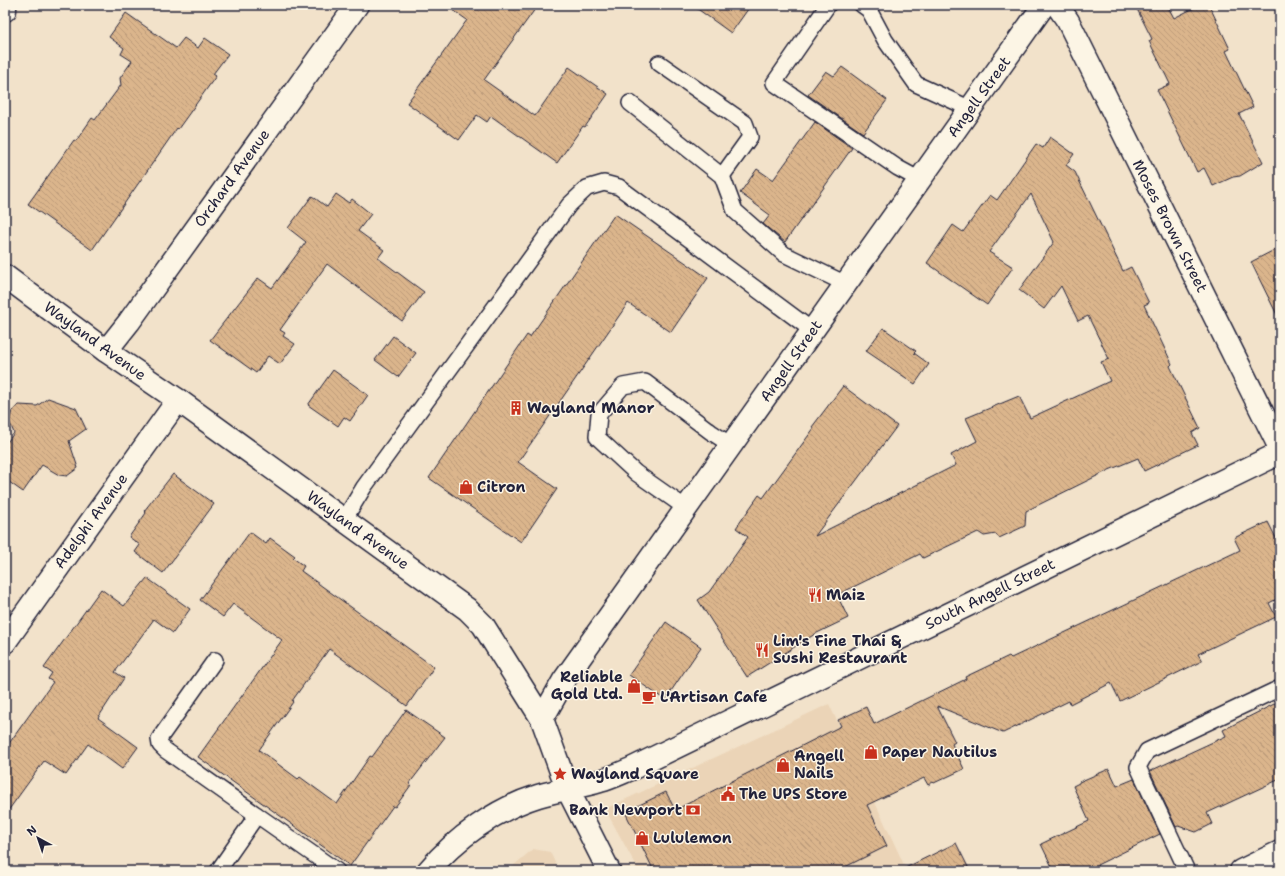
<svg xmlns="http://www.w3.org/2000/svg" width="1285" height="876" font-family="'Shantell Sans',sans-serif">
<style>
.built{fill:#ebd4b7}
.building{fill:url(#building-back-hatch);stroke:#22223b}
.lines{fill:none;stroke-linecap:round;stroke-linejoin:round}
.service-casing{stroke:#22223b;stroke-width:18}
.minor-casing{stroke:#22223b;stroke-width:25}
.tertiary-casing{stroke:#22223b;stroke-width:25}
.secondary-casing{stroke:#22223b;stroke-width:25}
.service{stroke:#fcf5e5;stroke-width:15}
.minor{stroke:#fcf5e5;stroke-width:22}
.tertiary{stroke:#fcf5e5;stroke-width:22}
.secondary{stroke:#fcf5e5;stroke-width:22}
.labels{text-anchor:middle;stroke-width:3;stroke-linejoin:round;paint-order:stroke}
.street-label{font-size:15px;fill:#22223b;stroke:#fcf5e5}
.poi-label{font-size:15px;font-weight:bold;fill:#22223b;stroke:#fcf5e5;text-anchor:start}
</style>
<defs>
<pattern id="building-back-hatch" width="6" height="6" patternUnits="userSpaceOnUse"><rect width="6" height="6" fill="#dbb58c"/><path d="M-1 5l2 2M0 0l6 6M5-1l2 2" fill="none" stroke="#bc9b7a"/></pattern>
</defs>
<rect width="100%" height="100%" fill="#f2e2ca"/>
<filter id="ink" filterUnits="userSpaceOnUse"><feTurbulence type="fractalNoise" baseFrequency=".025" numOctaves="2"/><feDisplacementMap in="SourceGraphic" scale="8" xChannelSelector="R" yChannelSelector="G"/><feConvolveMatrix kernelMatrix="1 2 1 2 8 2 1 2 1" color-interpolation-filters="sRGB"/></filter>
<g filter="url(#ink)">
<g class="built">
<polygon points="829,704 907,871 639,871 605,809"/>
<polygon points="533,849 550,852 559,871 507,871"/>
</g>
<g class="building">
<polygon points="446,5 538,5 484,80 535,116 569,67 608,94 585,127 583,126 557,163 491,116 487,122 477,115 459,140 407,103 467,20"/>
<polygon points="692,5 751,5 731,33"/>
<polygon points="1135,5 1167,5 1174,18 1200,5 1209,5 1230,49 1226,51 1253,107 1239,114 1263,162 1240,176 1233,177 1213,186 1204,168 1197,172 1157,90 1170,84 1149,41 1152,39"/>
<polygon points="126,13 176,48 184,38 198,48 205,38 228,54 213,74 216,76 178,129 177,128 92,250 28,204 74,140 76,141 92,118 95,120 121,85 120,78 132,61 121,54 124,48 109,37"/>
<polygon points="842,67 887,100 863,133 808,95 826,71 834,76"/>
<polygon points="815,122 852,148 785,242 763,224 770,215 740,193 757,169 773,180"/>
<polygon points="1050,137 1074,154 1066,165 1075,172 1123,271 1131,267 1149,303 1144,305 1172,364 1170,366 1200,428 1192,433 1198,445 1144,471 1138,458 1109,470 1026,511 1025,526 999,538 996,534 984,536 978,532 923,558 920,554 837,595 848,618 815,634 747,677 698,600 709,592 748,537 736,528 759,495 763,498 814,428 812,427 843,386 897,426 815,536 956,465 951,455 977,441 966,418 1019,396 1030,418 1110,381 1101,362 1109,359 1088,316 1078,321 1061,286 1044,309 1019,290 1054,242 1031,194 989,252 1013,267 987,305 927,263 953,225 963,232 990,195 997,200 1036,144 1043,148"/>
<polygon points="336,194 349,203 352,199 371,214 358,231 384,250 378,258 424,292 402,321 327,264 280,330 285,333 283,336 295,344 280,364 268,356 256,373 210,340 258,278 272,288 306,242 288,228 312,196 327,207"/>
<polygon points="615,214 708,278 671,332 628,303 518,462 557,489 521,542 429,478 527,335 530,337"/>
<polygon points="1280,247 1280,321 1251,262"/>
<polygon points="883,328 916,351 914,353 929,364 915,384 866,351"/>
<polygon points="393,336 416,353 398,377 375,360"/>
<polygon points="333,370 368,395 350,421 344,417 338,426 308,405"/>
<polygon points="48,398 76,408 86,429 69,441 78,468 67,476 59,475 42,465 23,492 5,479 5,445 14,433 9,421 12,411 19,405 37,406"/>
<polygon points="173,474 214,504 163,573 135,552 140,545 129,537 146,513 144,511"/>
<polygon points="1268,522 1280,546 1279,598 1269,603 1276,617 1198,654 1202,661 1120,701 1111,683 1070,704 1069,701 1003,733 937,706 955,742 952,744 964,769 934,783 933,782 928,785 924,778 867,805 887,846 837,871 654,871 625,812 666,792 675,810 841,726 838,720 866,707 874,724 966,679 965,677 1009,656 1011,658 1234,553 1240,550 1234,538"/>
<polygon points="250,532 266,544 270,538 295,556 293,558 304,566 301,571 434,667 407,706 329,649 292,701 293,702 259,750 298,779 300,777 337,804 370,756 372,757 406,710 445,737 409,784 411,785 401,799 395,807 393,806 350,866 198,757 282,640 233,604 223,617 200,600"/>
<polygon points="147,578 190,609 173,633 154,619 115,672 124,678 98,718 138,747 122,769 88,744 66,775 44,761 5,815 5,749 53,682 48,679 52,673 44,668 101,589 124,606"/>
<polygon points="666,622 701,647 665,700 629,675"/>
<polygon points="1280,701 1280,779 1207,813 1212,824 1196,832 1178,826 1176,827 1150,771 1226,736 1223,730"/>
<polygon points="1109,769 1117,786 1134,779 1160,834 1097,865 1100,871 1054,871 1041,844 1089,821 1073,786 1079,783 1079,782"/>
<polygon points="956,843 970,871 899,871"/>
</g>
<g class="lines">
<defs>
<g id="service">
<polyline points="828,5 774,83 898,168 920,180"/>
<polyline points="862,5 869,10 885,40 916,84 971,109"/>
<polyline points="659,63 745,123 750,137 722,176"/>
<polyline points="630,103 722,176 735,211 784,254 846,284"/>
<polyline points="686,508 636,473 597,437 599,414 623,386 645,382 711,432 731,445"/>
<polyline points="344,520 364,487 569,205 587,188 604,183 619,187 813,331"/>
<polyline points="215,660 159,739 160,745 165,750 257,815"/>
<polyline points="218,871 257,815 337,871"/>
<polyline points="1187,871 1138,767 1147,751 1280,688"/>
</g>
<g id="minor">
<polyline points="1057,5 1068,21 1280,448"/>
<polyline points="5,10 5,5"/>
<polyline points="106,351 129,322 357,5"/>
<polyline points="5,642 178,400"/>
<polyline points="1241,871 1280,852"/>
</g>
<g id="tertiary">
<polyline points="5,276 106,351 178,400 467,609 483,625 542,719 567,788 609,871"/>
<polyline points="542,719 564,680 1044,5"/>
</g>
<path id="secondary" d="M428,871C456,838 496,809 538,796C558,790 580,787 600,781C611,778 621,773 631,769L1280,453"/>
</defs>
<use href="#service" class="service-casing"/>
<use href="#minor" class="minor-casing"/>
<use href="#tertiary" class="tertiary-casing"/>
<use href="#secondary" class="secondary-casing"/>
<use href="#service" class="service"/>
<use href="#minor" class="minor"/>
<use href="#tertiary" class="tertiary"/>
<use href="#secondary" class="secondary"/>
</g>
</g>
<defs>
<symbol id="building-bare" viewBox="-9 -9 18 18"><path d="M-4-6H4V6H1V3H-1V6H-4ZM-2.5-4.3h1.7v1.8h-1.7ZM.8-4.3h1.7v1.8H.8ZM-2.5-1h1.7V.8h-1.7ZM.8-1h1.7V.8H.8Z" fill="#c8321e" stroke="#fcf5e5" stroke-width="2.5" paint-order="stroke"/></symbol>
<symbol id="shop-bare" viewBox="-9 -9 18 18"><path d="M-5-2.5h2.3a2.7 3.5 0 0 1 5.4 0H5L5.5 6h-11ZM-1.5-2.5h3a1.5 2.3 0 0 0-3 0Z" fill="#c8321e" stroke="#fcf5e5" stroke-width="2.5" paint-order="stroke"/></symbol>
<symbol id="restaurant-bare" viewBox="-9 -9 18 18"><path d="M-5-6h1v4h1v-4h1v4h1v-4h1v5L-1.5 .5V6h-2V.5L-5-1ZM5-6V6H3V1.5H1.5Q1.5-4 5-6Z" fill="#c8321e" stroke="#fcf5e5" stroke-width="2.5" paint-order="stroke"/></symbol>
<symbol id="cafe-bare" viewBox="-9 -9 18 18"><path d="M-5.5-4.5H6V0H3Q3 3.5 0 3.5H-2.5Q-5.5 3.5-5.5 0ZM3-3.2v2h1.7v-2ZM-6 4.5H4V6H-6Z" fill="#c8321e" stroke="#fcf5e5" stroke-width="2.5" paint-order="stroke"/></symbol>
<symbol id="sight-bare" viewBox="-9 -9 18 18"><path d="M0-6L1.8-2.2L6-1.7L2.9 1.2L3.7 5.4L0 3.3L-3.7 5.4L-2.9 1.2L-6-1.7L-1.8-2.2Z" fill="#c8321e" stroke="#fcf5e5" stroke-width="2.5" paint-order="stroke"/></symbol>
<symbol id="civic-bare" viewBox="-9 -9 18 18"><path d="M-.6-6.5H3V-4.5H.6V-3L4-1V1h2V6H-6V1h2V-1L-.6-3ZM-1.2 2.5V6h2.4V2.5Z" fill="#c8321e" stroke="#fcf5e5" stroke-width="2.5" paint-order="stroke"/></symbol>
<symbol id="bank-bare" viewBox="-9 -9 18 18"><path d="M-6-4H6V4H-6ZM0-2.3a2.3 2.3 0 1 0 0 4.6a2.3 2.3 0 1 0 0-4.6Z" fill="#c8321e" stroke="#fcf5e5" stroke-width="2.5" paint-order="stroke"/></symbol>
</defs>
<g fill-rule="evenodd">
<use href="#building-bare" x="506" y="398" width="20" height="20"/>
<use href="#shop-bare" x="456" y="477" width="20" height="20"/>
<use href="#restaurant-bare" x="805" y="585" width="20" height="20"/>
<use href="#restaurant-bare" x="752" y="640" width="20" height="20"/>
<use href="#shop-bare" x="624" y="676" width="20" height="20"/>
<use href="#cafe-bare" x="639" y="687" width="20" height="20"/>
<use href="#shop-bare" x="861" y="742" width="20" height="20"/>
<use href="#shop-bare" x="773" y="755" width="20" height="20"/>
<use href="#sight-bare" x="550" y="764" width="20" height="20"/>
<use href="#civic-bare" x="718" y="784" width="20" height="20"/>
<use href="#bank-bare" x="683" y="800" width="20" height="20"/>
<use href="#shop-bare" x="632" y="828" width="20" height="20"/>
</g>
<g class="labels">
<g class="street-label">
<text transform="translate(979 97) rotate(-54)" y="5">Angell Street</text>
<text transform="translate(232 178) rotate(-54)" y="5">Orchard Avenue</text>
<text transform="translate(1170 226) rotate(63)" y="5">Moses Brown Street</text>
<text transform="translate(95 341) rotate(36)" y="5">Wayland Avenue</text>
<text transform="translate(791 361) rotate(-55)" y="5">Angell Street</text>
<text transform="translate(91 521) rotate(-54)" y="5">Adelphi Avenue</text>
<text transform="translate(358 530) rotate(36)" y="5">Wayland Avenue</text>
<text transform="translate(990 594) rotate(-26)" y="5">South Angell Street</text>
</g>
<g class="poi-label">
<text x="527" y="413">Wayland Manor</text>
<text x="477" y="492">Citron</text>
<text x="826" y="600">Maiz</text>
<text x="773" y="646">Lim's Fine Thai &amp;<tspan x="773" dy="17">Sushi Restaurant</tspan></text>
<text x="623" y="682" text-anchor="end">Reliable<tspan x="623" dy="17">Gold Ltd.</tspan></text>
<text x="660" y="702">L'Artisan Cafe</text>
<text x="882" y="757">Paper Nautilus</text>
<text x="794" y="761">Angell<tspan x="794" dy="17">Nails</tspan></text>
<text x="571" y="779">Wayland Square</text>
<text x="739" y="799">The UPS Store</text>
<text x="682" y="815" text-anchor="end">Bank Newport</text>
<text x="653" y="843">Lululemon</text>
</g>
</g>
<rect width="1285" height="876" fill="none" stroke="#fcf5e5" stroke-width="20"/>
<rect x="10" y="10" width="1265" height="856" fill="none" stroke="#22223b" stroke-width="1.5" filter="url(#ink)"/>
<g transform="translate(38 838) rotate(320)" stroke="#fcf5e5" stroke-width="3" paint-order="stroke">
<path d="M0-3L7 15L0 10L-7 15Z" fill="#22223b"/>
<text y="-6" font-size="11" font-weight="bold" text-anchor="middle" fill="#22223b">N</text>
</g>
</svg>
